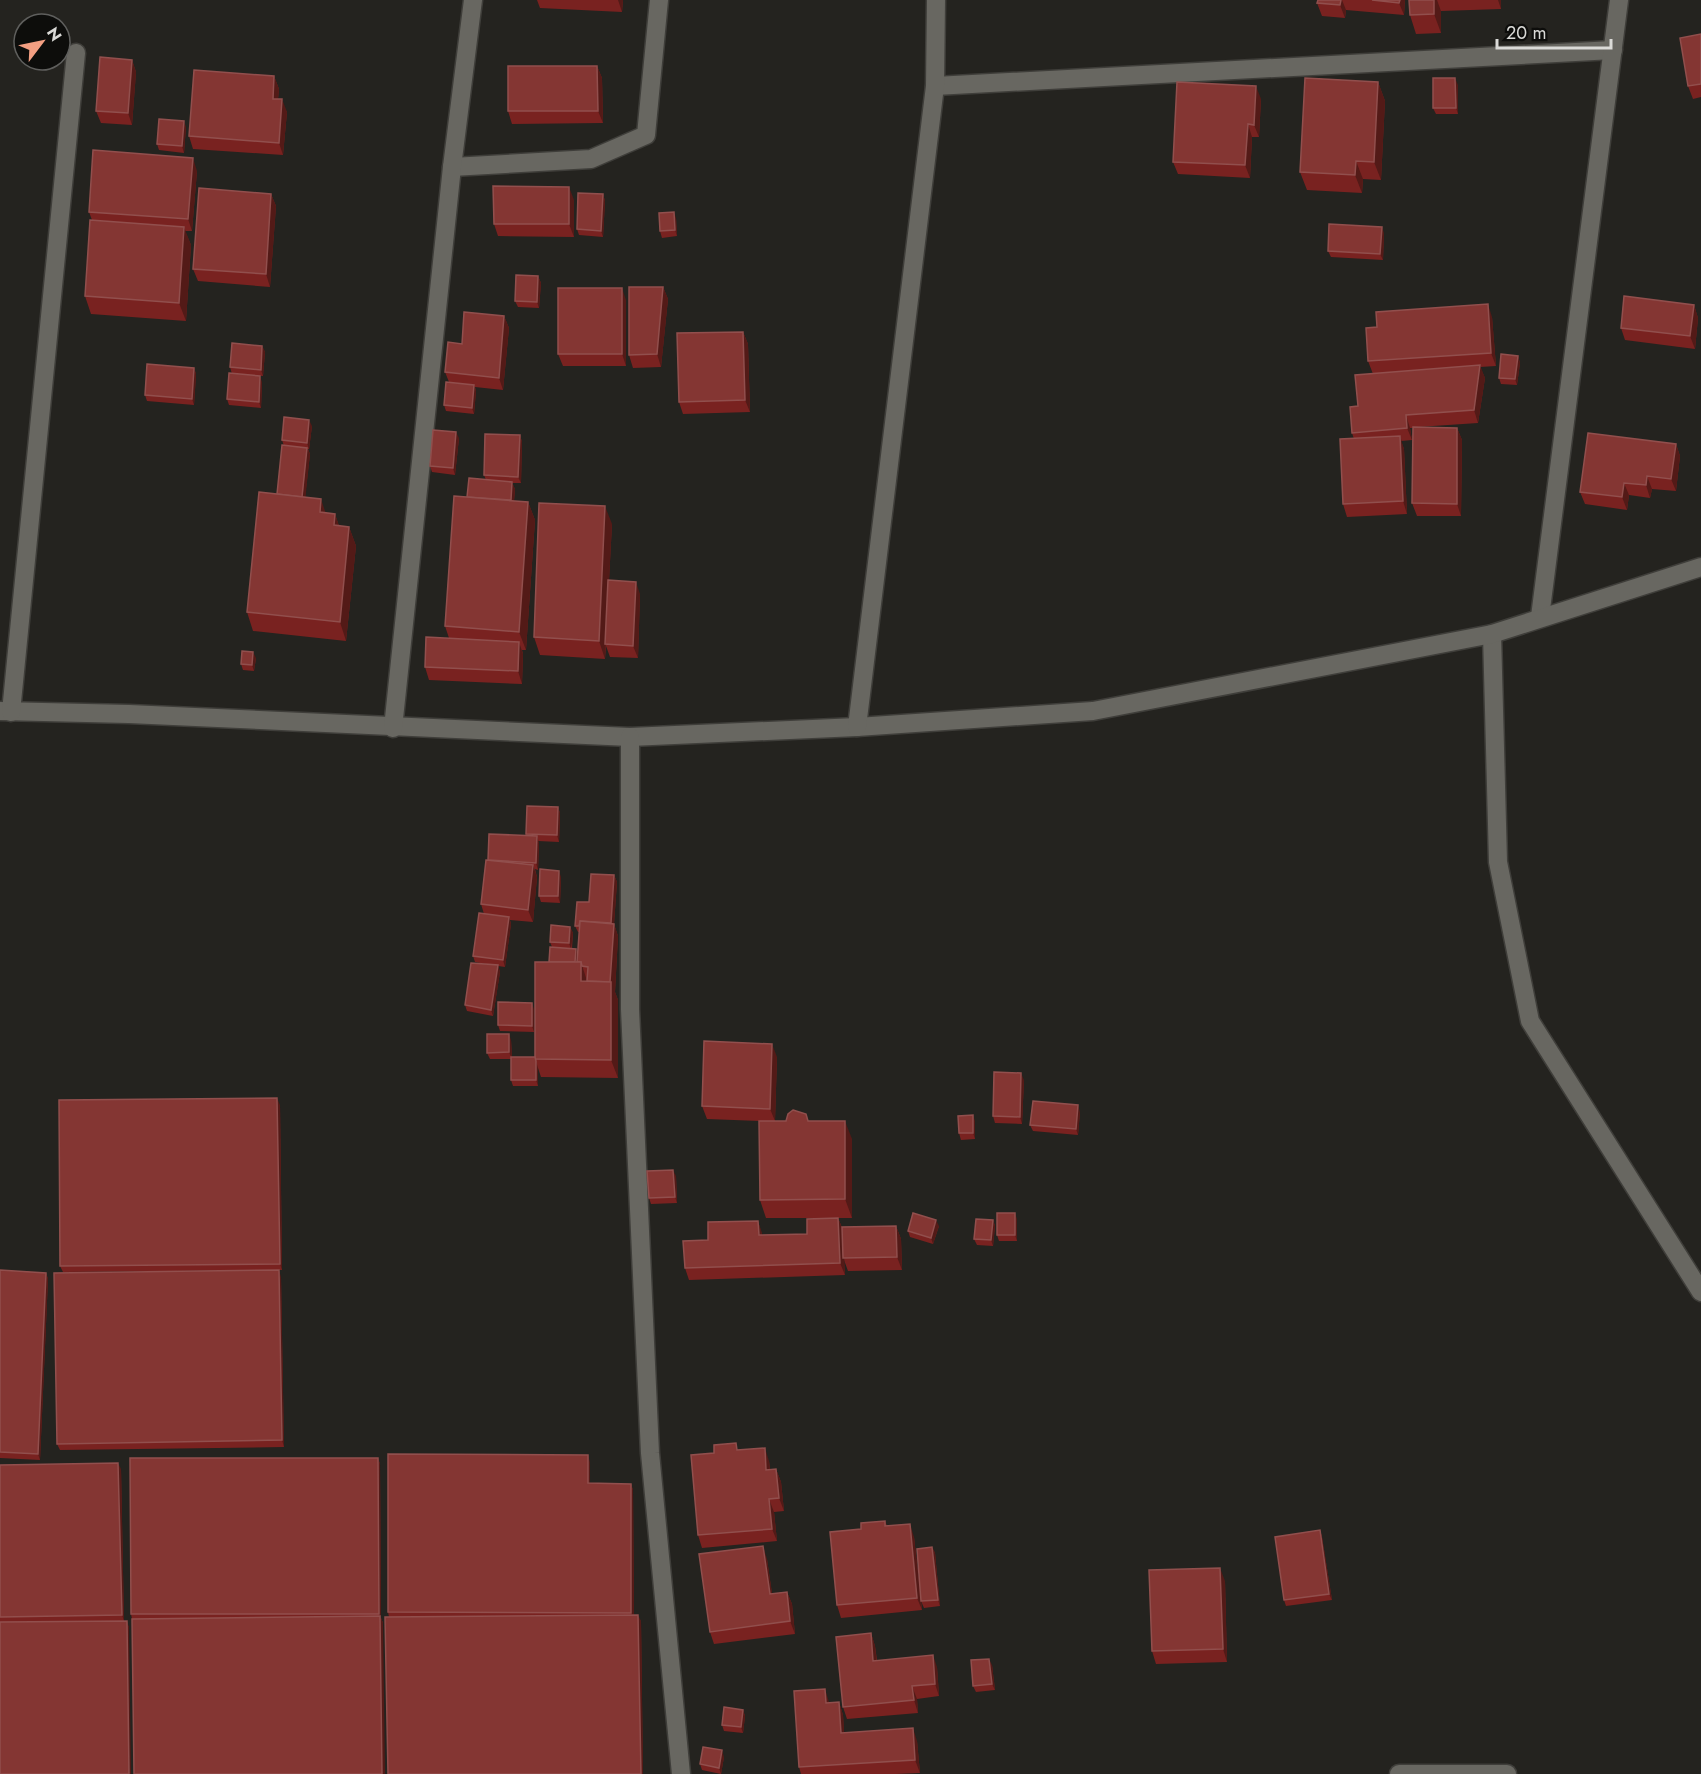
<svg xmlns="http://www.w3.org/2000/svg" width="1701" height="1774" font-family="Jost,sans-serif">
<style>
.lines{fill:none;stroke-linecap:round;stroke-linejoin:round}
.street-casing{stroke:#3f3e3a;stroke-width:21}
.street{stroke:#686761;stroke-width:18}
.wall{fill:#792220}
.shaded-wall{fill:#531a17}
.building{fill:#843633;stroke:#914f4d;stroke-width:1.5}
</style>
<rect width="100%" height="100%" fill="#24231f"/>
<g class="lines">
<defs>
<g id="street">
<polyline points="935,86 1613,50"/>
<polyline points="452,167 591,159 646,135 659,0"/>
<polyline points="1540,617 1619,0"/>
<polyline points="1492,634 1498,862 1530,1021 1701,1292"/>
<polyline points="0,711 129,714 630,737 857,727 1093,711 1492,634 1701,567"/>
<polyline points="11,712 76,53"/>
<polyline points="857,727 935,86 936,0"/>
<polyline points="393,728 452,167 473,0"/>
<polyline points="630,737 630,1009 650,1453 681,1774"/>
<polyline points="1399,1774 1507,1774"/>
</g>
</defs>
<use href="#street" class="street-casing"/>
<use href="#street" class="street"/>
</g>
<g class="wall">
<polygon points="537,0 623,0 622,12 540,8"/>
<polygon points="1318,0 1405,0 1404,15 1346,10 1345,18 1322,16 1317,3"/>
<polygon points="1409,0 1501,0 1501,9 1441,11 1441,33 1416,34 1410,15"/>
<polygon points="1701,34 1701,97 1693,99 1688,86"/>
<polygon points="132,60 136,72 132,125 101,123 96,111"/>
<polygon points="597,66 602,78 603,123 512,124 508,111"/>
<polygon points="274,76 279,89 278,99 287,112 283,155 193,149 189,136"/>
<polygon points="1378,82 1385,101 1381,180 1363,179 1362,193 1307,190 1300,172"/>
<polygon points="1458,85 1458,114 1436,114 1433,108"/>
<polygon points="1261,99 1259,137 1252,137 1250,178 1178,174 1173,162"/>
<polygon points="186,127 184,153 159,150 157,144"/>
<polygon points="197,171 192,231 185,231 191,245 186,321 91,314 85,296 92,220 89,212"/>
<polygon points="271,194 276,206 270,287 198,281 193,269"/>
<polygon points="603,194 605,201 603,237 579,235 577,229"/>
<polygon points="574,200 574,237 498,236 494,224"/>
<polygon points="676,218 677,236 662,238 660,231"/>
<polygon points="1384,233 1383,260 1331,257 1328,251"/>
<polygon points="538,276 541,283 539,308 518,307 515,301"/>
<polygon points="663,287 668,299 661,367 633,368 629,355"/>
<polygon points="626,300 626,366 563,366 558,354"/>
<polygon points="1694,305 1698,318 1695,349 1625,340 1621,328"/>
<polygon points="504,316 509,328 503,390 475,387 476,391 474,414 446,411 444,405 449,382 445,372 462,344"/>
<polygon points="1492,317 1496,366 1480,367 1485,378 1478,423 1418,427 1457,428 1462,440 1461,516 1417,516 1412,503 1413,428 1410,428 1412,440 1401,441 1404,449 1407,514 1347,517 1343,504 1354,439 1352,433 1358,406 1373,374 1368,361"/>
<polygon points="743,332 748,344 750,412 683,414 679,402"/>
<polygon points="262,346 265,352 263,376 232,374 230,367"/>
<polygon points="1518,356 1520,363 1517,385 1501,384 1499,378"/>
<polygon points="194,368 196,374 194,405 147,401 145,395"/>
<polygon points="262,382 261,408 229,405 227,399"/>
<polygon points="312,426 309,449 308,449 310,454 305,497 326,513 335,514 339,526 349,527 356,546 346,641 253,631 247,612 277,494 284,446 282,440"/>
<polygon points="520,435 522,442 521,483 512,483 515,489 514,501 528,502 535,520 526,650 522,650 523,654 522,684 429,680 425,667 449,638 445,626 467,497 486,480 484,475"/>
<polygon points="459,438 455,475 432,472 430,466"/>
<polygon points="1676,444 1680,456 1676,491 1652,489 1650,498 1629,495 1627,510 1585,504 1580,492"/>
<polygon points="612,524 609,580 640,594 638,658 610,657 606,646 605,659 540,655 534,637"/>
<polygon points="256,658 254,671 243,670 241,664"/>
<polygon points="558,807 560,813 559,842 538,841 539,843 538,870 535,869 537,877 533,922 510,920 511,924 505,967 498,966 500,972 493,1016 467,1011 465,1005 491,965 475,962 473,956 484,914 481,904 488,860 526,836 526,834"/>
<polygon points="614,875 617,882 614,924 618,936 615,992 618,1000 618,1078 541,1077 538,1068 538,1086 513,1086 511,1080 511,1059 490,1059 487,1053 511,1040 512,1057 535,1057 549,962 552,947 550,942 570,927 573,933 572,948 578,954 579,932 578,932 575,926 589,902"/>
<polygon points="561,877 560,903 541,902 539,896"/>
<polygon points="534,1009 534,1032 500,1031 498,1025"/>
<polygon points="777,1057 775,1121 809,1121 852,1139 852,1218 838,1218 843,1230 896,1226 901,1239 902,1270 848,1271 844,1260 845,1275 689,1280 685,1268 708,1240 758,1221 762,1235 807,1234 832,1218 766,1218 760,1200 760,1121 707,1119 702,1106"/>
<polygon points="1024,1080 1022,1124 995,1123 993,1116"/>
<polygon points="280,1105 282,1270 63,1272 60,1266"/>
<polygon points="1080,1112 1078,1135 1033,1131 1030,1125"/>
<polygon points="975,1121 975,1139 961,1140 959,1133"/>
<polygon points="676,1176 677,1203 651,1204 649,1198"/>
<polygon points="1017,1219 1017,1241 999,1241 997,1235"/>
<polygon points="993,1220 995,1226 993,1246 977,1245 974,1239"/>
<polygon points="939,1226 933,1244 910,1237 908,1231"/>
<polygon points="0,1270 46,1273 48,1279 40,1460 0,1458"/>
<polygon points="281,1277 284,1447 60,1450 57,1444"/>
<polygon points="739,1450 769,1461 770,1470 776,1469 781,1482 784,1511 774,1512 777,1541 702,1548 698,1535"/>
<polygon points="378,1458 380,1464 381,1618 383,1623 132,1619 131,1614"/>
<polygon points="590,1462 590,1483 631,1484 633,1490 634,1615 641,1621 643,1774 388,1774 389,1617 388,1612"/>
<polygon points="0,1465 121,1469 124,1621 129,1627 0,1774"/>
<polygon points="885,1521 887,1526 914,1537 922,1610 841,1618 837,1605 861,1529"/>
<polygon points="1320,1530 1322,1537 1332,1600 1286,1606 1284,1600"/>
<polygon points="932,1547 935,1553 940,1606 924,1608 921,1601"/>
<polygon points="767,1559 772,1594 787,1592 792,1604 795,1634 714,1644 710,1632"/>
<polygon points="1225,1581 1227,1662 1156,1664 1152,1651"/>
<polygon points="871,1633 875,1646 877,1660 937,1667 939,1696 917,1699 918,1713 847,1719 843,1707"/>
<polygon points="992,1665 995,1690 976,1692 973,1686"/>
<polygon points="839,1702 843,1715 844,1733 917,1741 920,1773 896,1774 801,1774 799,1767 829,1703"/>
<polygon points="743,1710 745,1716 743,1733 724,1731 722,1725"/>
<polygon points="724,1757 721,1774 702,1770 700,1764"/>
</g>
<g class="shaded-wall">
<polygon points="618,0 623,0 622,12"/>
<polygon points="1341,0 1342,0 1346,10 1345,18 1340,5"/>
<polygon points="1400,0 1405,0 1404,15 1399,3"/>
<polygon points="1434,0 1437,0 1441,11 1441,33 1434,14"/>
<polygon points="1498,0 1501,0 1501,9"/>
<polygon points="132,60 136,72 132,125 128,113"/>
<polygon points="597,66 602,78 603,123 598,111"/>
<polygon points="274,76 279,89 277,111 273,99"/>
<polygon points="1455,78 1458,85 1458,114 1456,108"/>
<polygon points="1378,82 1385,101 1381,180 1374,162"/>
<polygon points="1256,86 1261,99 1259,137 1254,125"/>
<polygon points="282,99 287,112 283,155 279,143"/>
<polygon points="184,121 186,127 184,153 182,146"/>
<polygon points="1248,124 1252,137 1250,178 1245,165"/>
<polygon points="193,158 197,171 192,231 188,219"/>
<polygon points="1356,161 1363,179 1362,193 1355,175"/>
<polygon points="569,187 574,200 574,237 569,224"/>
<polygon points="271,194 276,206 270,287 266,274"/>
<polygon points="603,194 605,201 603,237 601,231"/>
<polygon points="674,212 676,218 677,236 675,230"/>
<polygon points="184,227 191,245 186,321 179,303"/>
<polygon points="1382,227 1384,233 1383,260 1380,254"/>
<polygon points="538,276 541,283 539,308 537,302"/>
<polygon points="663,287 668,299 661,367 657,354"/>
<polygon points="622,288 626,300 626,366 622,354"/>
<polygon points="1488,304 1492,317 1496,366 1491,353"/>
<polygon points="1694,305 1698,318 1695,349 1690,336"/>
<polygon points="504,316 509,328 503,390 499,378"/>
<polygon points="743,332 748,344 750,412 745,400"/>
<polygon points="262,346 265,352 263,376 261,370"/>
<polygon points="1518,356 1520,363 1517,385 1515,379"/>
<polygon points="1480,365 1485,378 1478,423 1474,410"/>
<polygon points="194,368 196,374 194,405 192,399"/>
<polygon points="260,376 262,382 261,408 259,402"/>
<polygon points="474,385 476,391 474,414 472,408"/>
<polygon points="1406,415 1410,428 1412,440 1407,428"/>
<polygon points="309,420 312,426 309,449 307,443"/>
<polygon points="1457,428 1462,440 1461,516 1457,504"/>
<polygon points="456,432 459,438 455,475 453,468"/>
<polygon points="520,435 522,442 521,483 518,477"/>
<polygon points="1400,436 1404,449 1407,514 1403,501"/>
<polygon points="1676,444 1680,456 1676,491 1671,479"/>
<polygon points="307,448 310,454 304,511 302,504"/>
<polygon points="1647,476 1652,489 1650,498 1646,485"/>
<polygon points="512,482 515,489 513,512 510,505"/>
<polygon points="1624,483 1629,495 1627,510 1622,497"/>
<polygon points="321,499 327,517 320,512"/>
<polygon points="528,502 535,520 526,650 519,632"/>
<polygon points="605,506 612,524 605,659 599,641"/>
<polygon points="335,514 341,532 334,525"/>
<polygon points="349,527 356,546 346,641 340,622"/>
<polygon points="636,582 640,594 638,658 633,646"/>
<polygon points="519,642 523,654 522,684 518,671"/>
<polygon points="253,652 256,658 254,671 252,665"/>
<polygon points="558,807 560,813 559,842 557,835"/>
<polygon points="537,836 539,843 538,870 536,863"/>
<polygon points="533,865 537,877 533,922 528,910"/>
<polygon points="559,871 561,877 560,903 558,896"/>
<polygon points="614,875 617,882 614,924 618,936 615,992 618,1000 618,1078 611,1060 610,982 611,928"/>
<polygon points="509,917 511,924 505,967 503,960"/>
<polygon points="570,927 573,933 571,949 569,943"/>
<polygon points="576,949 578,955 577,976 575,970"/>
<polygon points="581,962 587,981 587,1000 581,981"/>
<polygon points="498,965 500,972 493,1016 491,1010"/>
<polygon points="532,1003 534,1009 534,1032 532,1026"/>
<polygon points="509,1034 511,1040 512,1059 509,1052"/>
<polygon points="772,1044 777,1057 775,1121 770,1109"/>
<polygon points="536,1061 538,1068 538,1086 536,1080"/>
<polygon points="1021,1073 1024,1080 1022,1124 1020,1117"/>
<polygon points="277,1098 280,1105 282,1270 280,1264"/>
<polygon points="1078,1105 1080,1112 1078,1135 1076,1129"/>
<polygon points="973,1115 975,1121 975,1139 973,1133"/>
<polygon points="845,1121 852,1139 852,1218 845,1199"/>
<polygon points="673,1170 676,1176 677,1203 675,1197"/>
<polygon points="1015,1213 1017,1219 1017,1241 1015,1235"/>
<polygon points="838,1218 843,1230 845,1275 840,1263"/>
<polygon points="936,1220 939,1226 933,1244 931,1238"/>
<polygon points="993,1220 995,1226 993,1246 991,1240"/>
<polygon points="758,1221 762,1233 763,1248 759,1235"/>
<polygon points="896,1226 901,1239 902,1270 897,1257"/>
<polygon points="279,1270 281,1277 284,1447 282,1440"/>
<polygon points="46,1273 48,1279 40,1460 38,1454"/>
<polygon points="765,1448 769,1461 771,1482 766,1470"/>
<polygon points="588,1455 590,1462 590,1490 588,1483"/>
<polygon points="378,1458 380,1464 381,1618 383,1623 385,1774 382,1774 380,1618 379,1614"/>
<polygon points="118,1463 121,1469 124,1621 122,1615"/>
<polygon points="776,1469 781,1482 784,1511 779,1498"/>
<polygon points="631,1484 633,1490 634,1620 631,1613"/>
<polygon points="769,1499 774,1512 777,1541 772,1529"/>
<polygon points="910,1524 914,1537 922,1610 917,1598"/>
<polygon points="1320,1530 1322,1537 1332,1600 1329,1594"/>
<polygon points="763,1546 767,1559 774,1606 770,1594"/>
<polygon points="932,1547 935,1553 940,1606 938,1600"/>
<polygon points="1220,1568 1225,1581 1227,1662 1223,1649"/>
<polygon points="787,1592 792,1604 795,1634 790,1621"/>
<polygon points="638,1615 641,1621 643,1774 641,1774"/>
<polygon points="127,1621 129,1627 131,1774 129,1774"/>
<polygon points="871,1633 875,1646 878,1673 873,1661"/>
<polygon points="933,1655 937,1667 939,1696 935,1684"/>
<polygon points="989,1659 992,1665 995,1690 992,1684"/>
<polygon points="912,1686 917,1699 918,1713 914,1700"/>
<polygon points="825,1689 829,1702 830,1716 826,1703"/>
<polygon points="839,1702 843,1715 845,1745 841,1733"/>
<polygon points="743,1710 745,1716 743,1733 741,1727"/>
<polygon points="913,1728 917,1741 920,1773 915,1760"/>
<polygon points="722,1750 724,1757 721,1774 719,1768"/>
</g>
<g class="building">
<polygon points="1318,0 1341,0 1340,5 1317,3"/>
<polygon points="1372,0 1400,0 1399,3"/>
<polygon points="1409,0 1434,0 1434,14 1410,15"/>
<polygon points="1701,34 1701,84 1688,86 1680,38"/>
<polygon points="100,57 132,60 128,113 96,111"/>
<polygon points="508,66 597,66 598,111 508,111"/>
<polygon points="194,70 274,76 273,99 282,99 279,143 189,136"/>
<polygon points="1305,78 1378,82 1374,162 1356,161 1355,175 1300,172"/>
<polygon points="1433,78 1455,78 1456,108 1433,108"/>
<polygon points="1177,82 1256,86 1254,125 1248,124 1245,165 1173,162"/>
<polygon points="159,119 184,121 182,146 157,144"/>
<polygon points="93,150 193,158 188,219 89,212"/>
<polygon points="493,186 569,187 569,224 494,224"/>
<polygon points="199,188 271,194 266,274 193,269"/>
<polygon points="578,193 603,194 601,231 577,229"/>
<polygon points="674,212 675,230 660,231 659,213"/>
<polygon points="90,220 184,227 179,303 85,296"/>
<polygon points="1329,224 1382,227 1380,254 1328,251"/>
<polygon points="516,275 538,276 537,302 515,301"/>
<polygon points="629,287 663,287 657,354 629,355"/>
<rect x="558" y="288" width="64" height="66"/>
<polygon points="1624,296 1694,305 1690,336 1621,328"/>
<polygon points="1488,304 1491,353 1368,361 1366,328 1377,327 1376,312"/>
<polygon points="464,312 504,316 499,378 445,372 448,342 462,344"/>
<polygon points="743,332 745,400 679,402 677,333"/>
<polygon points="232,343 262,346 261,370 230,367"/>
<polygon points="1501,354 1518,356 1515,379 1499,378"/>
<polygon points="147,364 194,368 192,399 145,395"/>
<polygon points="1480,365 1474,410 1406,415 1407,428 1352,433 1350,407 1358,406 1355,375"/>
<polygon points="229,373 260,376 259,402 227,399"/>
<polygon points="446,382 474,385 472,408 444,405"/>
<polygon points="284,417 309,420 307,443 282,440"/>
<polygon points="1413,427 1457,428 1457,504 1412,503"/>
<polygon points="433,430 456,432 453,468 430,466"/>
<polygon points="1588,433 1676,444 1671,479 1647,476 1646,485 1624,483 1622,497 1580,492"/>
<polygon points="485,434 520,435 518,477 484,475"/>
<polygon points="1400,436 1403,501 1343,504 1340,439"/>
<polygon points="282,445 307,448 302,497 277,494"/>
<polygon points="469,478 512,482 511,500 467,497"/>
<polygon points="259,492 321,499 320,512 335,514 334,525 349,527 340,622 247,612"/>
<polygon points="454,496 528,502 519,632 445,626"/>
<polygon points="539,503 605,506 599,641 534,637"/>
<polygon points="608,580 636,582 633,646 605,644"/>
<polygon points="426,637 519,642 518,671 425,667"/>
<polygon points="242,651 253,652 252,665 241,664"/>
<polygon points="527,806 558,807 557,835 526,834"/>
<polygon points="489,834 537,836 536,863 488,860"/>
<polygon points="486,860 533,865 528,910 481,904"/>
<polygon points="540,869 559,871 558,896 539,896"/>
<polygon points="591,874 614,875 611,923 580,921 579,926 575,926 577,902 589,902"/>
<polygon points="479,913 509,917 503,960 473,956"/>
<polygon points="580,921 614,924 610,982 587,981 588,967 582,966 581,962 577,962"/>
<polygon points="551,925 570,927 569,943 550,942"/>
<polygon points="550,947 576,949 575,962 549,962"/>
<polygon points="535,962 581,962 581,981 611,982 611,1060 535,1059"/>
<polygon points="471,963 498,965 491,1010 465,1005"/>
<polygon points="498,1002 532,1003 532,1026 498,1025"/>
<polygon points="487,1034 509,1034 509,1052 487,1053"/>
<polygon points="704,1041 772,1044 770,1109 702,1106"/>
<polygon points="511,1057 535,1057 536,1061 536,1080 511,1080"/>
<polygon points="994,1072 1021,1073 1020,1117 993,1116"/>
<polygon points="277,1098 280,1264 60,1266 59,1100"/>
<polygon points="1033,1101 1078,1105 1076,1129 1030,1125"/>
<polygon points="793,1110 806,1114 808,1121 845,1121 845,1199 760,1200 759,1121 786,1121 788,1114"/>
<polygon points="973,1115 973,1133 959,1133 958,1116"/>
<polygon points="673,1170 675,1197 649,1198 647,1171"/>
<polygon points="913,1213 936,1220 931,1238 908,1231"/>
<rect x="997" y="1213" width="18" height="22"/>
<polygon points="838,1218 840,1263 685,1268 683,1241 708,1240 708,1222 758,1221 759,1235 807,1234 807,1219"/>
<polygon points="976,1219 993,1220 991,1240 974,1239"/>
<polygon points="896,1226 897,1257 843,1258 842,1227"/>
<polygon points="0,1270 46,1273 38,1454 0,1452"/>
<polygon points="279,1270 282,1440 57,1444 54,1273"/>
<polygon points="736,1443 737,1450 765,1448 766,1470 776,1469 779,1498 769,1499 772,1529 698,1535 691,1455 714,1453 714,1445"/>
<polygon points="388,1454 588,1455 588,1483 631,1484 631,1613 388,1612"/>
<polygon points="130,1458 378,1458 379,1614 131,1614"/>
<polygon points="118,1463 122,1615 0,1617 0,1465"/>
<polygon points="885,1521 885,1526 910,1524 917,1598 837,1605 830,1532 861,1529 861,1523"/>
<polygon points="1320,1530 1329,1594 1284,1600 1275,1537"/>
<polygon points="763,1546 770,1594 787,1592 790,1621 710,1632 699,1554"/>
<polygon points="932,1547 938,1600 921,1601 917,1549"/>
<polygon points="1220,1568 1223,1649 1152,1651 1149,1570"/>
<polygon points="638,1615 641,1774 388,1774 385,1617"/>
<polygon points="380,1616 382,1774 134,1774 132,1619"/>
<polygon points="127,1621 129,1774 0,1774 0,1622"/>
<polygon points="871,1633 873,1661 933,1655 935,1684 912,1686 914,1700 843,1707 836,1637"/>
<polygon points="989,1659 992,1684 973,1686 971,1660"/>
<polygon points="825,1689 826,1703 839,1702 841,1733 913,1728 915,1760 799,1767 794,1691"/>
<polygon points="724,1707 743,1710 741,1727 722,1725"/>
<polygon points="703,1747 722,1750 719,1768 700,1764"/>
</g>
<g transform="translate(42 42) rotate(58)"><circle r="28" fill="#0d0d0b" stroke="#5f5f5d" stroke-width="1.5"/>
<path d="M0-4.5L10 22L0 15L-10 22Z" fill="#f39f82"/>
<text y="-9" font-size="16" font-weight="bold" text-anchor="middle" fill="#dadad7">N</text>
</g>
<path d="M1497 39v9h114v-9" fill="none" stroke="#dadad7" stroke-width="3"/>
<text x="1506" y="39" font-size="18" fill="#dadad7" stroke="#0d0d0b" stroke-width="4.5" paint-order="stroke">20 m</text>
</svg>
